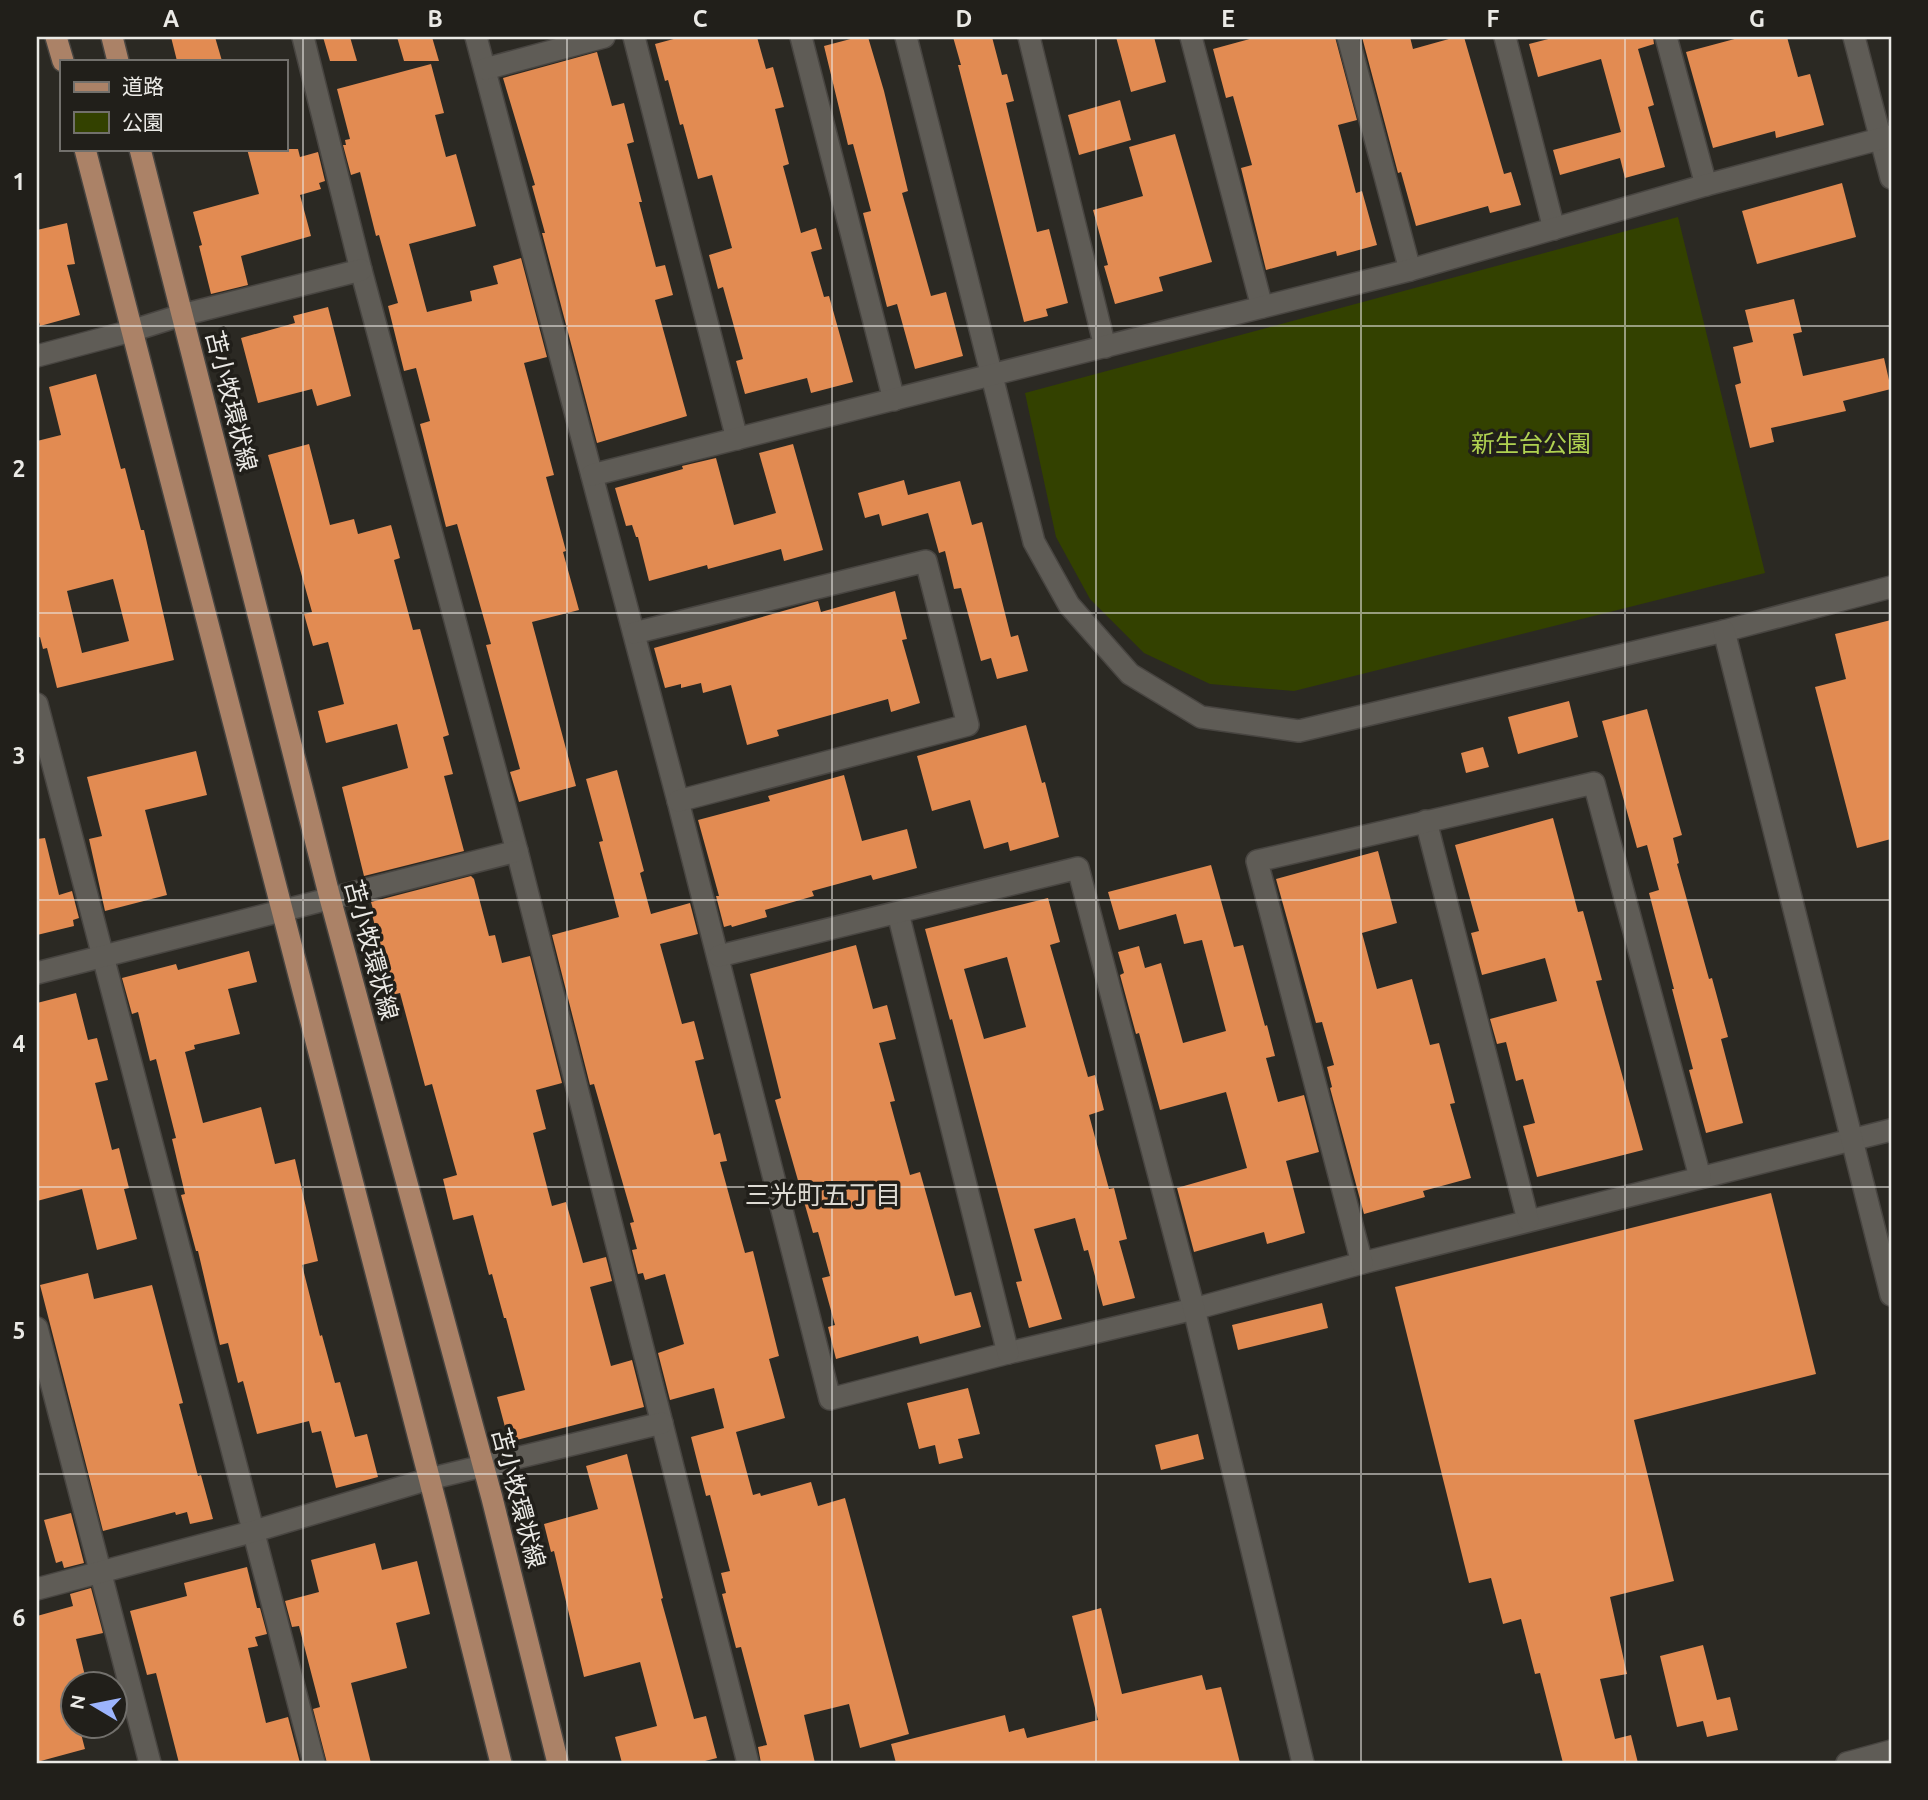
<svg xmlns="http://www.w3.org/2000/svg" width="1928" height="1800" font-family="Ubuntu,'Noto Sans JP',sans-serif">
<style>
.green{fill:#334100}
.building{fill:#e28b52;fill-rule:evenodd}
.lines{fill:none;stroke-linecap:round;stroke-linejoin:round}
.minor-casing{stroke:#484541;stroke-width:24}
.major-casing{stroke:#484541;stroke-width:24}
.minor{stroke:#5f5c56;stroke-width:21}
.major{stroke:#ab8267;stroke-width:21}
.grid{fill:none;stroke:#ebeae6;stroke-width:2;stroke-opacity:0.55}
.labels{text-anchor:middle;stroke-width:7;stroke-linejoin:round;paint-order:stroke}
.street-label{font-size:24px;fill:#ebeae6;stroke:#211f1a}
.park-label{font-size:24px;fill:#b0d251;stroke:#211f1a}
.neighbourhood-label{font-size:26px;fill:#dddad3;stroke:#211f1a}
.neatline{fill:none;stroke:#ebeae6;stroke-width:2.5}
.grid-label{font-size:23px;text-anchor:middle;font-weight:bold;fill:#ebeae6}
</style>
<rect width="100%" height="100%" fill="#2b2923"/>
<polygon class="green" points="1678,217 1765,573 1294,691 1210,684 1144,653 1090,599 1056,537 1025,393"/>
<g class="building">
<polygon points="171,37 215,37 222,61 177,61"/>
<polygon points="323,37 350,37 357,61 330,61"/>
<polygon points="397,37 432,37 439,61 404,61"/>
<polygon points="681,37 757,37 766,69 773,67 784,107 775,109 789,164 783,166 801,233 816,228 822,249 811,252 824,297 829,296 853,382 811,393 807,378 745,394 736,361 743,359 723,287 718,289 709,255 732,248 712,175 698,179 683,124 680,125 668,80 665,81 655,44"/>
<polygon points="858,37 868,37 884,91 908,191 902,193 931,296 946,292 963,356 915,369 897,304 887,307 863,213 871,211 853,144 848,145 824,46"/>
<polygon points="953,37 992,37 1002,75 1007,74 1014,101 1006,103 1037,232 1049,229 1068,303 1046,309 1048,316 1024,322 958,65 961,65"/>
<polygon points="1116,37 1154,37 1166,82 1131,92"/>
<polygon points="1257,37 1335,37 1357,120 1338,125 1356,193 1362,191 1377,245 1337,256 1336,251 1266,270 1241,168 1252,165 1233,96 1226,98 1213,49"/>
<polygon points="1362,37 1410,37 1413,49 1456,37 1464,37 1504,174 1511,172 1521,205 1490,213 1488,206 1416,226 1401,172 1398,173"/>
<polygon points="1556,37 1653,37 1654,44 1638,49 1654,105 1648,107 1665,167 1625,178 1620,158 1560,175 1553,150 1621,132 1601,59 1538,77 1529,44"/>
<polygon points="1742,37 1787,37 1798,77 1810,74 1824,125 1776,138 1775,131 1713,148 1686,52"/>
<polygon points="597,52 612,106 624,103 634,142 627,144 642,202 639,202 656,267 665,265 673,295 655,300 687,416 597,443 542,233 545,233 532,186 535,185 503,78"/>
<polygon points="431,64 444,113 435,115 446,157 456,154 476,226 409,244 427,312 472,301 470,291 498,284 493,266 521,258 547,357 524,363 554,475 546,477 566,551 563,552 579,610 532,622 576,786 519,802 510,772 520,769 486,645 491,644 457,524 446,527 420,424 430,421 416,368 404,371 388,306 398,303 379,235 376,236 360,172 351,175 343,145 346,145 345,140 350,139 337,89"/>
<polygon points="1120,100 1131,140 1079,155 1068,115"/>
<polygon points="1175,134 1212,262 1159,277 1163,291 1115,304 1104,266 1108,265 1093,210 1143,196 1129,147"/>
<polygon points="247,149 298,149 300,157 318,152 325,181 319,183 321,189 300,195 311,236 241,256 248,285 211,294 199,246 202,245 193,212 259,194"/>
<polygon points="1842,183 1856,237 1757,264 1742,211"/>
<polygon points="67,223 75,264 67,265 80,315 40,326 37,314 37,230"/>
<polygon points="1794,299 1802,332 1793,334 1803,376 1884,358 1891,389 1843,401 1846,411 1771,428 1774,442 1750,448 1735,385 1741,383 1733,347 1753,342 1745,310"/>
<polygon points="328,307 351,396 317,406 312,389 258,403 241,338 295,323 293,316"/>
<path d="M96,374L121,469L125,468L141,530H144L174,660L57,688L47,648L43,649L40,637L37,638V441L61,435L49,387ZM113,579L129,641L82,653L67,591Z"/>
<polygon points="309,444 330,525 354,519 358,534 391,525 400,558 394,560 413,630 420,629 449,735 443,737 453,774 444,776 464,851 364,876 342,787 408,768 397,724 326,743 318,711 344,704 328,642 313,646 304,614 312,612 268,455"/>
<polygon points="793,444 823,550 784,561 781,549 708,569 707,565 649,581 638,537 636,537 632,525 626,526 615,488 683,469 682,466 716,458 734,525 776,513 759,453"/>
<polygon points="904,480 908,495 960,481 972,525 982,522 1011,637 1018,635 1028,671 997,679 991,658 981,661 961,588 954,589 945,551 939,553 928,513 882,526 879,514 865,518 858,493"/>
<polygon points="895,591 907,639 902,640 920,703 891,712 888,699 777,730 779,736 747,745 731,685 703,693 701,683 681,688 681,684 665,688 654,648 818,601 821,612"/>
<polygon points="1891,620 1891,839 1857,848 1815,687 1846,679 1835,634"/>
<polygon points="1569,701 1578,737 1518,754 1508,717"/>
<polygon points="1647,709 1682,835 1673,838 1679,863 1677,864 1709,979 1712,978 1728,1037 1721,1039 1743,1123 1706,1133 1689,1070 1693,1069 1672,989 1674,989 1649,893 1659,890 1647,845 1637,848 1602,721"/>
<polygon points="1026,725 1042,783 1045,782 1059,837 1010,851 1008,842 984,849 970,800 932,811 917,756"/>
<polygon points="1483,747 1489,767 1466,773 1461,753"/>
<polygon points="196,751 207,795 145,810 167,895 105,911 89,839 102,836 87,777"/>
<polygon points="617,770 644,871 640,873 651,914 690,903 698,934 660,944 682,1024 694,1021 704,1059 695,1061 714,1135 720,1133 727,1161 720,1162 745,1253 753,1251 779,1356 769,1359 785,1418 736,1432 753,1495 760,1493 761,1496 811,1482 818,1506 845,1498 909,1734 860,1748 849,1704 804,1715 815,1763 761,1763 758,1747 767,1745 741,1647 736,1648 722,1594 726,1593 721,1573 730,1571 710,1495 706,1496 691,1437 724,1428 714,1388 670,1400 658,1353 684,1344 665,1274 645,1280 643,1273 638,1274 632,1250 637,1249 630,1223 634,1222 594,1084 590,1085 552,935 619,917 599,842 603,841 586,779"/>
<polygon points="844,775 862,841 907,829 917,868 873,880 871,875 812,891 814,896 765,910 767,917 732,927 731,925 724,927 716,896 719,896 698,820 770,801 768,796"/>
<polygon points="1553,818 1578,912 1583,911 1602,980 1596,981 1643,1150 1537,1177 1523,1126 1535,1123 1523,1079 1516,1081 1506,1042 1497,1044 1490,1019 1557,1001 1545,958 1482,975 1471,933 1479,931 1455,845"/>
<polygon points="45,838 59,895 72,891 79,918 73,920 74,926 37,935 37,839"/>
<polygon points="1378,851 1397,923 1362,933 1377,989 1412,979 1430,1045 1439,1043 1455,1103 1450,1104 1471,1178 1423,1191 1425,1197 1364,1214 1330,1088 1332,1087 1327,1067 1334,1065 1322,1022 1316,1023 1276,879"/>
<polygon points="1211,865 1234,947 1243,945 1265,1026 1267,1025 1275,1056 1266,1058 1278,1102 1304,1095 1319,1152 1286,1161 1305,1233 1267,1244 1264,1232 1194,1252 1177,1188 1247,1168 1226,1092 1160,1110 1139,1033 1136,1034 1120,975 1124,973 1118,952 1139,946 1145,968 1161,963 1183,1043 1226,1031 1202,940 1184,944 1176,914 1119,930 1108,892"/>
<polygon points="471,876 474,879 489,936 495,935 502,963 530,956 562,1083 536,1090 546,1129 533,1133 552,1206 566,1202 583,1263 606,1257 612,1281 590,1287 611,1366 632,1360 644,1407 509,1442 497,1397 525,1390 506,1318 504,1318 492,1274 489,1275 473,1215 453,1220 443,1179 457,1175 432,1084 425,1086 400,993 392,995 371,910 373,909 371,902"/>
<path d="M1048,898L1060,942L1050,945L1088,1077L1095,1075L1104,1110L1089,1115L1109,1189L1114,1188L1127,1239L1119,1241L1135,1298L1103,1306L1088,1250L1084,1251L1075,1218L1034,1229L1062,1319L1029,1328L1016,1282L1022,1281L952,1019L950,1020L925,929ZM1007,957L1026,1027L984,1039L964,969Z"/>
<polygon points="856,945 873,1009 887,1005 896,1039 879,1043 895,1101 890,1102 910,1175 920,1172 955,1296 971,1292 981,1327 920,1344 918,1336 836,1359 828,1327 835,1325 822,1278 830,1276 818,1232 813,1233 775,1100 781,1098 750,974"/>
<polygon points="249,951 257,982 228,989 240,1034 194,1045 195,1049 185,1052 203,1123 261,1107 275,1164 295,1159 318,1261 302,1265 320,1336 322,1335 335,1383 340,1382 355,1437 367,1434 378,1477 336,1488 321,1431 312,1433 309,1421 257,1434 243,1381 238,1383 228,1343 220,1345 198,1251 196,1251 181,1195 185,1194 172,1139 176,1138 156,1059 150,1061 138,1012 132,1014 122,978 176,964 178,970"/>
<polygon points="76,993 88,1040 97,1038 108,1080 95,1083 112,1150 119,1148 129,1188 124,1189 137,1239 97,1250 82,1189 37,1201 37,1003"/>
<polygon points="1771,1193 1816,1374 1634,1420 1674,1581 1610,1597 1627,1674 1600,1679 1615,1739 1631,1735 1638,1763 1563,1763 1540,1673 1535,1674 1521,1619 1503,1624 1491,1578 1469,1583 1395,1287"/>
<polygon points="88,1273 94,1299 152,1285 183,1403 179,1404 198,1476 201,1475 213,1519 190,1524 187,1512 176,1515 175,1512 103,1531 40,1285"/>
<polygon points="1322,1303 1328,1328 1238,1350 1232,1325"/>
<polygon points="968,1388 980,1434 958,1439 963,1458 939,1464 935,1445 919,1449 907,1403"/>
<polygon points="1198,1434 1204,1459 1161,1470 1155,1445"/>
<polygon points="627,1454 663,1598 661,1599 694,1719 706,1716 717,1758 697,1763 622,1763 615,1737 657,1726 640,1662 584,1677 554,1551 551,1552 544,1524 598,1509 586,1466"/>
<polygon points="71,1513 84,1563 64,1568 62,1561 56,1563 44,1520"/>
<polygon points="375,1543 382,1570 417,1561 430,1614 396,1623 407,1668 351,1683 371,1763 327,1763 313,1709 320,1707 299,1626 292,1627 285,1601 319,1592 311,1560"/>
<polygon points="247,1567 257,1608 260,1608 267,1634 255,1637 258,1646 248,1648 266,1723 288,1717 300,1763 179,1763 156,1673 147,1675 130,1611 187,1596 184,1583"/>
<polygon points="91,1588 103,1633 76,1639 87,1684 74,1684 74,1726 79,1726 85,1749 37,1762 37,1616 73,1606 70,1594"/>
<polygon points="1101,1608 1122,1694 1202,1675 1206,1690 1221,1687 1240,1763 896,1763 891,1744 1005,1715 1009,1732 1024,1728 1027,1738 1098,1720 1072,1616"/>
<polygon points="1703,1645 1717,1700 1730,1697 1738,1730 1707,1737 1703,1721 1677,1727 1660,1656"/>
</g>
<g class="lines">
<defs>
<g id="minor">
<polyline points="303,37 361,270 517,851 748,1763"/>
<polyline points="476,37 678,801 830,1399 1008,1353 1194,1309 1362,1263 1891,1130"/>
<polyline points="634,37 737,439"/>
<polyline points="801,37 894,400"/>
<polyline points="906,37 1034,542 1069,605 1130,674 1201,717 1299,731 1724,631 1891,587"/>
<polyline points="1029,37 1105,347"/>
<polyline points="1191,37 1262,307"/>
<polyline points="1348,37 1410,270"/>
<polyline points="1505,37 1554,229"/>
<polyline points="1666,37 1706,185"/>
<polyline points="1854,37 1891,178"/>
<polyline points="485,69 604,37"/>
<polyline points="37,356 131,331 182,315 361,270"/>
<polyline points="592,475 1410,270 1706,185 1891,136"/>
<polyline points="1724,631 1891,1295"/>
<polyline points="634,633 926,561 968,725 678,801"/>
<polyline points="37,704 314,1763"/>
<polyline points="1426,821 1528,1220"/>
<polyline points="898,913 1008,1353"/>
<polyline points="719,956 1078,868 1194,1309 1303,1763"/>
<polyline points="37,973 517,851"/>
<polyline points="1362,1263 1257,861 1594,783 1700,1177"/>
<polyline points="37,1328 150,1763"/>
<polyline points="37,1589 255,1531 429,1479 662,1423"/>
<polyline points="1847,1763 1891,1751"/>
</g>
<g id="major">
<polyline points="56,37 63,61"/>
<polyline points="112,37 118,61"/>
<polyline points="85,149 438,1512 501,1763"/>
<polyline points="140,149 330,898 492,1498 558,1763"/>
</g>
</defs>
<use href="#minor" class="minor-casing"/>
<use href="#major" class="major-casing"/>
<use href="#minor" class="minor"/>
<use href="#major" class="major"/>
</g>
<path class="grid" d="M303,37V1763M567,37V1763M832,37V1763M1096,37V1763M1361,37V1763M1625,37V1763M37,326H1891M37,613H1891M37,900H1891M37,1187H1891M37,1474H1891"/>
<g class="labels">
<g class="street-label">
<text transform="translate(231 401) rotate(76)" y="8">苫小牧環状線</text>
<text transform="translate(371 950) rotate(75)" y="8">苫小牧環状線</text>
<text transform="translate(518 1498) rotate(75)" y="8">苫小牧環状線</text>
</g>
<g class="park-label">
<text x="1531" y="452">新生台公園</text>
</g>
<g class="neighbourhood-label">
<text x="823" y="1204">三光町五丁目</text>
</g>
</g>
<rect width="1928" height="1800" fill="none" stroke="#211f1a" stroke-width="77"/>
<rect x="60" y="60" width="228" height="91" fill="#211f1a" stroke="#72706c" stroke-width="2"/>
<rect x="74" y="82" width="35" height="10" fill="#ab8267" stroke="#72706c" stroke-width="2"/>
<text x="122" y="94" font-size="21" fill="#ebeae6">道路</text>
<rect x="74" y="112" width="35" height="21" fill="#334100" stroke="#72706c" stroke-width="2"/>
<text x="122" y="130" font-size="21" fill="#ebeae6">公園</text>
<g transform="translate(94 1705) rotate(280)"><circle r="33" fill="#211f1a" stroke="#72706c" stroke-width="2"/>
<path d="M0-5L12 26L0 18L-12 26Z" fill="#9cb4fd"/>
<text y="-10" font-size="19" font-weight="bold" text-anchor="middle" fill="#ebeae6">N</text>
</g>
<rect x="38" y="38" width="1852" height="1724" class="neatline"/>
<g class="grid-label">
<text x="171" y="27">A</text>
<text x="435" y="27">B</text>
<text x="700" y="27">C</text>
<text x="964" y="27">D</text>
<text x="1228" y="27">E</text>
<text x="1493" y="27">F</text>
<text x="1757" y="27">G</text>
<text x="19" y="190">1</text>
<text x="19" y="477">2</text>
<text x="19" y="764">3</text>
<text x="19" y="1052">4</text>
<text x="19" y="1339">5</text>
<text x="19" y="1626">6</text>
</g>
</svg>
